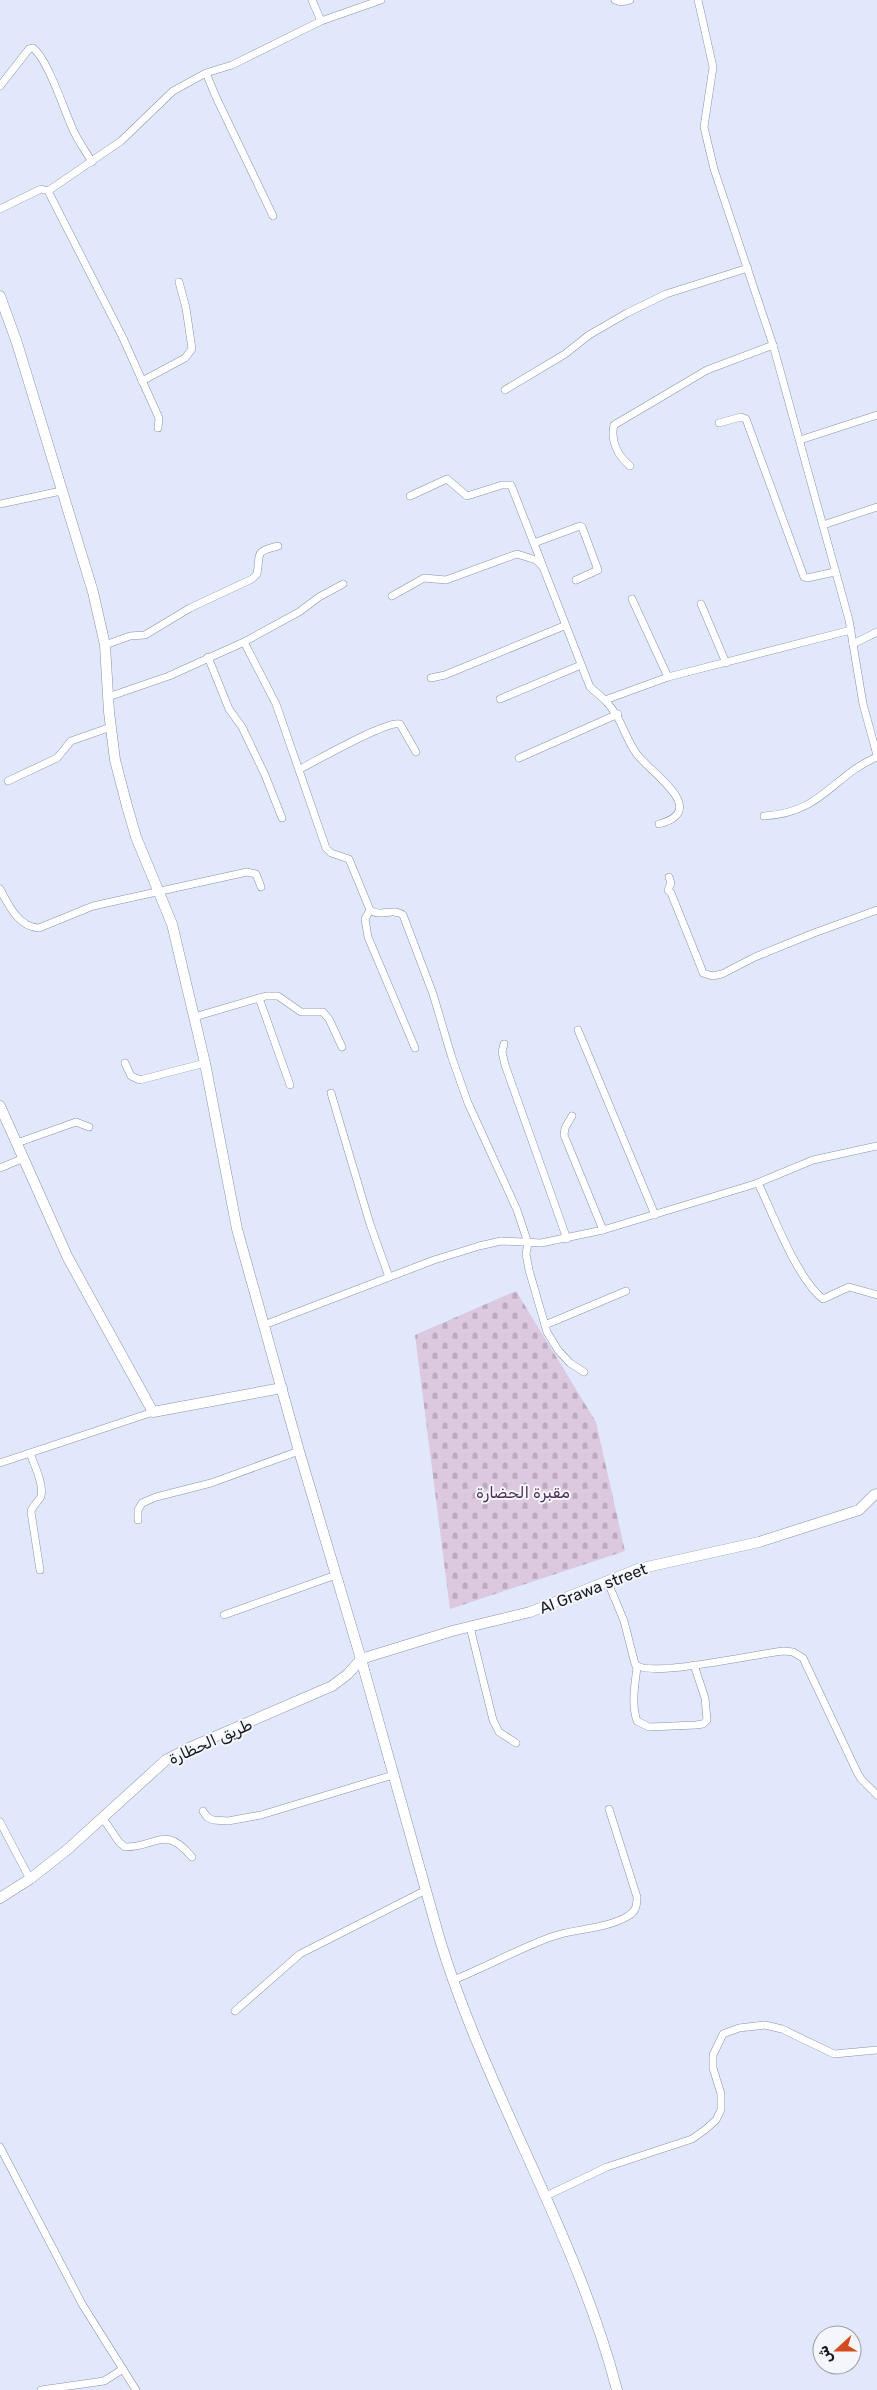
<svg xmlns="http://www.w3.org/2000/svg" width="877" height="2390" font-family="Rubik,'Noto Naskh Arabic',sans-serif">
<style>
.cemetery{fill:url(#cemetery-stones)}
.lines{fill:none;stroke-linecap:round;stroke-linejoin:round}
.street-casing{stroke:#8b92a8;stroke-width:8}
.secondary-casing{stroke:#8b92a8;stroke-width:11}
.street{stroke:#fff;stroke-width:7}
.secondary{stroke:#fff;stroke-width:10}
.labels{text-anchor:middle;stroke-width:4;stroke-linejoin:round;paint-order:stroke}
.park-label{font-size:16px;fill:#502d56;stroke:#f4f6fb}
.street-label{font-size:16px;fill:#171921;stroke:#f4f6fb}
</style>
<defs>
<pattern id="cemetery-stones" width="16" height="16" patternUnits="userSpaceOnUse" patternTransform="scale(1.25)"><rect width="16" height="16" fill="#dcc8df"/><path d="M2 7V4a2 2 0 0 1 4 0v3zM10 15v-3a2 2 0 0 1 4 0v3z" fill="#bcabbf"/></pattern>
</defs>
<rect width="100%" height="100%" fill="#e2e8fb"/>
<polygon class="cemetery" points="516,1291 596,1422 625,1551 450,1609 415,1335"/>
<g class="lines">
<defs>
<g id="street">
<polyline points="312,0 321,21"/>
<polyline points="615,0 621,2 630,0"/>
<polyline points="698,0 713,67 704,127 714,169 773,345 849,620 863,704 877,755"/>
<polyline points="206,73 216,97 273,216"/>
<path d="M0,86L29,49L33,48C48,59 65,113 74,132C79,142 86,152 92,162"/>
<polyline points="48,191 121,141 173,91 206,73 232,65 321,21 381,0"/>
<polyline points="0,209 41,189 48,191 122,336 159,418 158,428"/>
<polyline points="142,381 185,358 192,349 186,308 179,282"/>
<polyline points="505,390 565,354 589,335 627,313 666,294 748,268"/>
<polyline points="719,423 741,417 746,419 804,577 807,578 835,572"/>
<polyline points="800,440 877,415"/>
<path d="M630,466C618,456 610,441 614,425L707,370L773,345"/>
<polyline points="410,496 447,479 467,496 502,485 511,485 542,564"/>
<polyline points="0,504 61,491"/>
<polyline points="823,525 877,507"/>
<polyline points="534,543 580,526 582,527 598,570 576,580"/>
<polyline points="392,596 424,578 446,580 517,554 536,560 543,567 590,687 605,700 668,677 851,630"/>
<polyline points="632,599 668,677"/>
<polyline points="701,604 726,663"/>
<polyline points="244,642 299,612 319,597 343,584"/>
<polyline points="853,644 877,632"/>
<path d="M105,645L130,636L145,635L190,608L252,579L257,574C261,554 253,552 278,546"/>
<polyline points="208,657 229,709 242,727 265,775 282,818"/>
<polyline points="431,678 445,675 564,626"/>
<path d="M108,697L169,676L244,642L276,704L326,848L331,853L349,859L370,910C380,918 393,907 403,915L433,994L452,1058L468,1103L517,1210L528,1243L526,1254L529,1270L547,1332L558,1350L570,1363L584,1372"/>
<polyline points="500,699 581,665"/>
<path d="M605,700C623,720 623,734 636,753C650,773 711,810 659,824"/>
<polyline points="519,758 618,714"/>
<path d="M300,769C316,761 387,720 400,724L416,752"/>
<polyline points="8,781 57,758 71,741 111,727"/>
<path d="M764,816C822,813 832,776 877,757"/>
<polyline points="669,877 671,883 668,890 671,893 700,965 703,973 712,976 722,974 755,957 814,933 877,910"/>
<path d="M0,889C8,904 18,927 39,928L93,906L247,872L256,874L261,887"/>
<polyline points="370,910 365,919 368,937 415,1048"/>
<polyline points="259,998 290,1085"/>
<polyline points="194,1017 266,996 278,996 301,1012 323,1012 329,1019 342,1047"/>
<polyline points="578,1030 655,1215"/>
<polyline points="504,1044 502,1052 505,1065 567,1239"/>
<polyline points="125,1063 131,1076 140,1080 205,1063"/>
<polyline points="331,1093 370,1224 389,1277"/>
<polyline points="572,1116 565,1128 564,1135 603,1230"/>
<polyline points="17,1143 76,1122 89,1127"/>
<polyline points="0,1168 24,1158"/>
<path d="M758,1183C773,1214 797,1279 823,1299L849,1287L877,1295"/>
<polyline points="264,1325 434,1260 479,1246 501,1241 541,1243 603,1230 755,1184 813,1160 877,1146"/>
<polyline points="545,1325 626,1291"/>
<path d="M30,1453C34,1465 44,1484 41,1496C39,1502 32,1505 31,1512L40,1570"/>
<polyline points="0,1463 153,1412"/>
<polyline points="138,1520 138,1510 142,1503 156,1497 211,1483 299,1451"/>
<path d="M607,1580L624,1621L635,1664C648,1679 759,1653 784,1651L793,1652L803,1658L857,1772L861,1779L877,1795"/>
<polyline points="224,1615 336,1575"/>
<polyline points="470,1627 493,1720 499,1732 516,1743"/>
<path d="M637,1667C635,1685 631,1703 637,1721L649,1727L696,1725L703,1724L707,1720L705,1698L694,1665"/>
<polyline points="203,1811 207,1817 213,1820 228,1821 261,1815 393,1775"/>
<path d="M102,1817L119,1842L125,1847C158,1847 164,1824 192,1857"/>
<polyline points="0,1822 30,1879"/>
<path d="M453,1980C486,1967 518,1949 551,1937C576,1928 604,1930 628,1916C636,1912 637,1905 637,1897L609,1809"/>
<polyline points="235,2011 300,1954 426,1890"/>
<polyline points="0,2147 82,2304 136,2390"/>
<polyline points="546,2196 607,2167 692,2139 706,2129 716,2120 721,2110 721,2094 713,2068 713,2055 723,2034 739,2028 765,2025 782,2029 834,2054 877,2050"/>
<polyline points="41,2390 104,2381 123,2369"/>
</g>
<g id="secondary">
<path d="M0,296L17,343L93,592L105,645L109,712L115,760L127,806L136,837L172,924L205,1063L237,1229L299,1451L361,1659L439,1937C486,2093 576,2232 617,2390"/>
<polyline points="0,1106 68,1258 153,1412 282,1388"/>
<polyline points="0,1898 30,1879 68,1849 166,1760 191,1747 332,1686 348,1674 361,1659 452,1631 530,1612 638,1569 759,1542 859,1510 874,1495 877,1494"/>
</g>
</defs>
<use href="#street" class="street-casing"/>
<use href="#secondary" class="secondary-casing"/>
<use href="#street" class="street"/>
<use href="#secondary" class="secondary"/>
</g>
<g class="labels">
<g class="park-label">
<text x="523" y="1498">مقبرة الحضارة</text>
</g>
<g class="street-label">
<text transform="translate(593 1588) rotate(-21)" y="6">Al Grawa street</text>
<text transform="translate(210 1741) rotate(-24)" y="6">طريق الحظارة</text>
</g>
</g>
<g transform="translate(837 2350) rotate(249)"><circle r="24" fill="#f4f6fb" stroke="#9c9ea4"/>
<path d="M0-4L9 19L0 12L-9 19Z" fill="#d34b1f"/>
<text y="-8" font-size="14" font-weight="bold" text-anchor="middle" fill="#171921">ش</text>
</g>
</svg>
